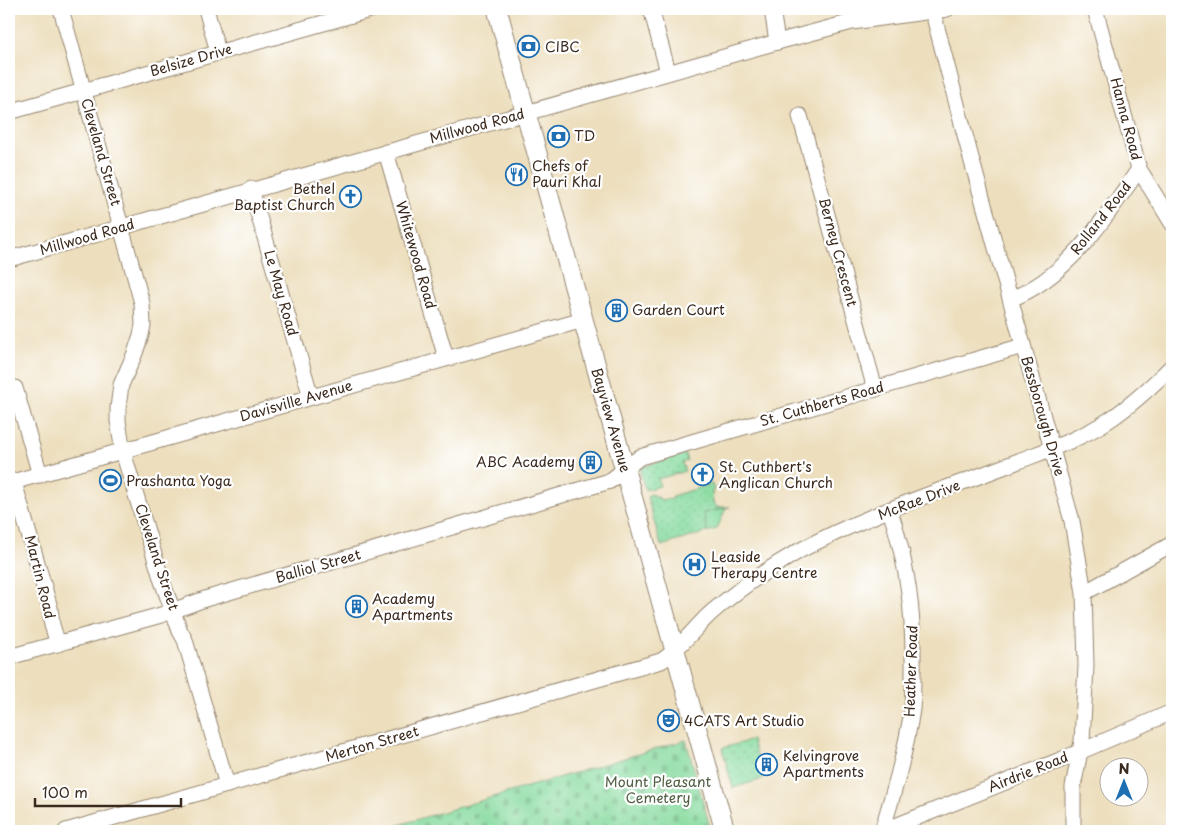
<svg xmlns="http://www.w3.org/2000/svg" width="1181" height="840" font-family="'Playpen Sans',sans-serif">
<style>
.grass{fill:url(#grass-dots);stroke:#60825e}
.cemetery{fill:url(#cemetery-stones);stroke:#60825e}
.garden{fill:#85da9d;stroke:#60825e}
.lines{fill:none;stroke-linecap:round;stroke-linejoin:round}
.minor-casing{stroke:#94846e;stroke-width:17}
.major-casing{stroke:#94846e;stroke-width:21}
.minor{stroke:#fff;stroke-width:15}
.major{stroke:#fff;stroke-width:19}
.labels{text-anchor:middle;stroke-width:4.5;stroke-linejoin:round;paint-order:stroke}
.poi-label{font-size:14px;fill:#3b2a1e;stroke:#fff;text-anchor:start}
.street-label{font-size:14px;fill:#3b2a1e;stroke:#fff}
.park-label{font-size:14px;fill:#515f44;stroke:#fff}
</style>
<defs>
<pattern id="grass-dots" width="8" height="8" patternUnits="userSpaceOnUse" patternTransform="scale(1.25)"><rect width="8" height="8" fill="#85da9d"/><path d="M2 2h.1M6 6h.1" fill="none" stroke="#74bb87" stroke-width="1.8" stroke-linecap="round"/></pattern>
<pattern id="cemetery-stones" width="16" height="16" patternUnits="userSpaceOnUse" patternTransform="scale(1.25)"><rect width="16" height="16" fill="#85da9d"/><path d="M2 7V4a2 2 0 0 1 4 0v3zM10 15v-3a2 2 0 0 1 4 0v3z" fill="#74bb87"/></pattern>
</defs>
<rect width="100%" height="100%" fill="#fff"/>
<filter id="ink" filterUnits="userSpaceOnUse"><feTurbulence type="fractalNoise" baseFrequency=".02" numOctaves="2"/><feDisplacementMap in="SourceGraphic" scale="10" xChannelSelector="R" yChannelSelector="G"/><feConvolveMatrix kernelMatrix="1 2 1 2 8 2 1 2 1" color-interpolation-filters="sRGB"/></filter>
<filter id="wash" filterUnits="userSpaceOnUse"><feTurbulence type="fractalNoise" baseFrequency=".0096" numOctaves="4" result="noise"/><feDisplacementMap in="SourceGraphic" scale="20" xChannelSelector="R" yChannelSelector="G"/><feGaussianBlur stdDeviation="1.12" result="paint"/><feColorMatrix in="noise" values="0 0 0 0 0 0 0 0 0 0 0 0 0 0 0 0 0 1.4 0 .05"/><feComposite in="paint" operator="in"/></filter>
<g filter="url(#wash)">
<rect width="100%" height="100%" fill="#eddfbe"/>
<g class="grass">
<polygon points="685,454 687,461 682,463 685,471 658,479 660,486 645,490 640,472 642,467"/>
<polygon points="712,484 714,490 712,491 713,502 716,507 730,507 704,513 707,532 661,546 647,496 651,494 662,500 673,499 672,496"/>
<polygon points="752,740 763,779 733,788 722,748"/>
</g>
<polygon class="cemetery" points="686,740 711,831 378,831"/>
<polygon class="garden" points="726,508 717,529 707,532 704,513"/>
</g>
<g filter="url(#ink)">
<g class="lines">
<defs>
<g id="minor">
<polyline points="61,9 142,303 143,325 141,335 135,353 121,385 118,408 118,421 123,452 162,581 180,631 185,640 227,785"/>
<polyline points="206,9 218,52"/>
<polyline points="651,9 668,72"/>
<polyline points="772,9 777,42"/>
<polyline points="932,9 971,158 1072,521 1084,593 1086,666 1082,741 1073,787 1073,831"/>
<polyline points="1095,9 1139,169 1172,223"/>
<polyline points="9,112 373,9"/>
<polyline points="800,116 875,389"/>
<polyline points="386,152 446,358"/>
<polyline points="251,189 311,397"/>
<polyline points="9,259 777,42 852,22 947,9"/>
<path d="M1011,299C1069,276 1105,218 1139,169"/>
<polyline points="15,388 40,475"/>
<polyline points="14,482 50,608 52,625 58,644"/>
<polyline points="9,483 583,320"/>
<polyline points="1084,593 1172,544"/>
<polyline points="9,657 161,615 205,599 610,481 640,457 1023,346"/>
<path d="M66,831L661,661C677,652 696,626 712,612C739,589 769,568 799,551C868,514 944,490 1016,462C1047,450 1081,439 1109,420C1132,405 1152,386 1172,366"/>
<path d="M882,831C894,791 906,751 912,709C913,697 913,684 913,671C914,614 908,566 890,510"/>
<polyline points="883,831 1063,759 1172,712"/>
</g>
<polyline id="major" points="497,9 725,831"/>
</defs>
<use href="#minor" class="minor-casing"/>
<use href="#major" class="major-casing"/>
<use href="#minor" class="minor"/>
<use href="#major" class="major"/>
</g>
</g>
<defs>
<symbol id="bank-ring" viewBox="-11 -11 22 22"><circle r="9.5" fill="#fff" stroke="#1f6fb2" stroke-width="1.5"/><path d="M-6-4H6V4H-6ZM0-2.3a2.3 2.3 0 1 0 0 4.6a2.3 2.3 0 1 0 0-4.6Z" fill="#1f6fb2"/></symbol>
<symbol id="restaurant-ring" viewBox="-11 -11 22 22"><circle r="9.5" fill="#fff" stroke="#1f6fb2" stroke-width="1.5"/><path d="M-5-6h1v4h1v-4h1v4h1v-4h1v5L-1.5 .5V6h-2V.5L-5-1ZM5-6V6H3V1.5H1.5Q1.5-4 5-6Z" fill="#1f6fb2"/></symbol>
<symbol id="church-ring" viewBox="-11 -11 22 22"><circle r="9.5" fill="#fff" stroke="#1f6fb2" stroke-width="1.5"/><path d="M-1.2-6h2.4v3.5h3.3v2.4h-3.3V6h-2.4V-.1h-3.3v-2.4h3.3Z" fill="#1f6fb2"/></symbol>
<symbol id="building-ring" viewBox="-11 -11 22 22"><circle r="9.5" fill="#fff" stroke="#1f6fb2" stroke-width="1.5"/><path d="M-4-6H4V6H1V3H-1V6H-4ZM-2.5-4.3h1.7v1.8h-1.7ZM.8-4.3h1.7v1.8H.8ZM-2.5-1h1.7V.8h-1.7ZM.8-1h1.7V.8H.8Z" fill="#1f6fb2"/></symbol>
<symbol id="stadium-ring" viewBox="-11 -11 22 22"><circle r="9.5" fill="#fff" stroke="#1f6fb2" stroke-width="1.5"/><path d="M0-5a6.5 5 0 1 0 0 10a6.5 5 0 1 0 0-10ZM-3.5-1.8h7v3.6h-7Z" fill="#1f6fb2"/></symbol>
<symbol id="hospital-ring" viewBox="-11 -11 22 22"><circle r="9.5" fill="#fff" stroke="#1f6fb2" stroke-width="1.5"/><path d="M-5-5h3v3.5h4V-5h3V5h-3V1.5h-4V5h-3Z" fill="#1f6fb2"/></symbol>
<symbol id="theatre-ring" viewBox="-11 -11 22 22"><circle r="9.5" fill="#fff" stroke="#1f6fb2" stroke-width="1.5"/><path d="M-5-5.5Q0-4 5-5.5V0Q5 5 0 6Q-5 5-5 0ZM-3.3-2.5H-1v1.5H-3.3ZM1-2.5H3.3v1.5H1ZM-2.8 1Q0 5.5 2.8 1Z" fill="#1f6fb2"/></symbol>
</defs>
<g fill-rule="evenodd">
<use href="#bank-ring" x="516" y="34" width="25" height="25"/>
<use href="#bank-ring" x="546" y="124" width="25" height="25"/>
<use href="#restaurant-ring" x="504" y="162" width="25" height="25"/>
<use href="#church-ring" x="338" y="184" width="25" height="25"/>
<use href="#building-ring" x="604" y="298" width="25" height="25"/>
<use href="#building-ring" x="578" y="450" width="25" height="25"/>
<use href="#church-ring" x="690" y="462" width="25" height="25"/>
<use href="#stadium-ring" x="98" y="468" width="25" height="25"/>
<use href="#hospital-ring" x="682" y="552" width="25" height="25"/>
<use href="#building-ring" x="344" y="594" width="25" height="25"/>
<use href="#theatre-ring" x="656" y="708" width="25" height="25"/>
<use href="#building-ring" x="754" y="752" width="25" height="25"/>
</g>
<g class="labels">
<g class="poi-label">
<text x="545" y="52">CIBC</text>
<text x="574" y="141">TD</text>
<text x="532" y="171">Chefs of<tspan x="532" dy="16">Pauri Khal</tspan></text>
<text x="335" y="194" text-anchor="end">Bethel<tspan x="335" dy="16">Baptist Church</tspan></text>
<text x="632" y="315">Garden Court</text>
<text x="575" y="467" text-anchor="end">ABC Academy</text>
<text x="719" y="472">St. Cuthbert's<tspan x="719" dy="16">Anglican Church</tspan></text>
<text x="126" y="486">Prashanta Yoga</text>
<text x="711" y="562">Leaside<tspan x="711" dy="16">Therapy Centre</tspan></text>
<text x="372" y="604">Academy<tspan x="372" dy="16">Apartments</tspan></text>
<text x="684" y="726">4CATS Art Studio</text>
<text x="783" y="761">Kelvingrove<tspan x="783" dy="16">Apartments</tspan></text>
</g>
<g class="street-label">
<text transform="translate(191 60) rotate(-16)" y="5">Belsize Drive</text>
<text transform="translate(1126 119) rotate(75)" y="5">Hanna Road</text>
<text transform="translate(477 126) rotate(-15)" y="5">Millwood Road</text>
<text transform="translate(101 152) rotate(74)" y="5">Cleveland Street</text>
<text transform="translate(1101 218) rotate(-52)" y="5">Rolland Road</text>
<text transform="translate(87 237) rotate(-16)" y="5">Millwood Road</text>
<text transform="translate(838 252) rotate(75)" y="5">Berney Crescent</text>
<text transform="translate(416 255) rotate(74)" y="5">Whitewood Road</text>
<text transform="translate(281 293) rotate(74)" y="5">Le May Road</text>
<text transform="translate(296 401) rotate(-16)" y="5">Davisville Avenue</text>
<text transform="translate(822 404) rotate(-16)" y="5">St. Cuthberts Road</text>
<text transform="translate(1043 416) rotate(74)" y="5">Bessborough Drive</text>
<text transform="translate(611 420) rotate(74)" y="5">Bayview Avenue</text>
<text transform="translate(919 500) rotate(-21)" y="5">McRae Drive</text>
<text transform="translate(157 557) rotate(72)" y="5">Cleveland Street</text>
<text transform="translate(318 566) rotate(-16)" y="5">Balliol Street</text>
<text transform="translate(40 577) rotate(76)" y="5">Martin Road</text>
<text transform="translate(911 671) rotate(-88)" y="5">Heather Road</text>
<text transform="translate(372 744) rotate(-16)" y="5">Merton Street</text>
<text transform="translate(1028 772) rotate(-22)" y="5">Airdrie Road</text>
</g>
<g class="park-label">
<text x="658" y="787">Mount Pleasant<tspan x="658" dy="16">Cemetery</tspan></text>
</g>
</g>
<rect width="1181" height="840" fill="none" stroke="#fff" stroke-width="30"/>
<g transform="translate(1124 782)"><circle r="24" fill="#ffffff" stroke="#b1aaa5"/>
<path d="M0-4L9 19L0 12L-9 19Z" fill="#1f6fb2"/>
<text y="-8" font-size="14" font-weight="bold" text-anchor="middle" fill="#3b2a1e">N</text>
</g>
<path d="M35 798v8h146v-8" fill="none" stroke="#3b2a1e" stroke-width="2.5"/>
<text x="42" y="798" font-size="15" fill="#3b2a1e" stroke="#ffffff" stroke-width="4" paint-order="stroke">100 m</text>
</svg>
